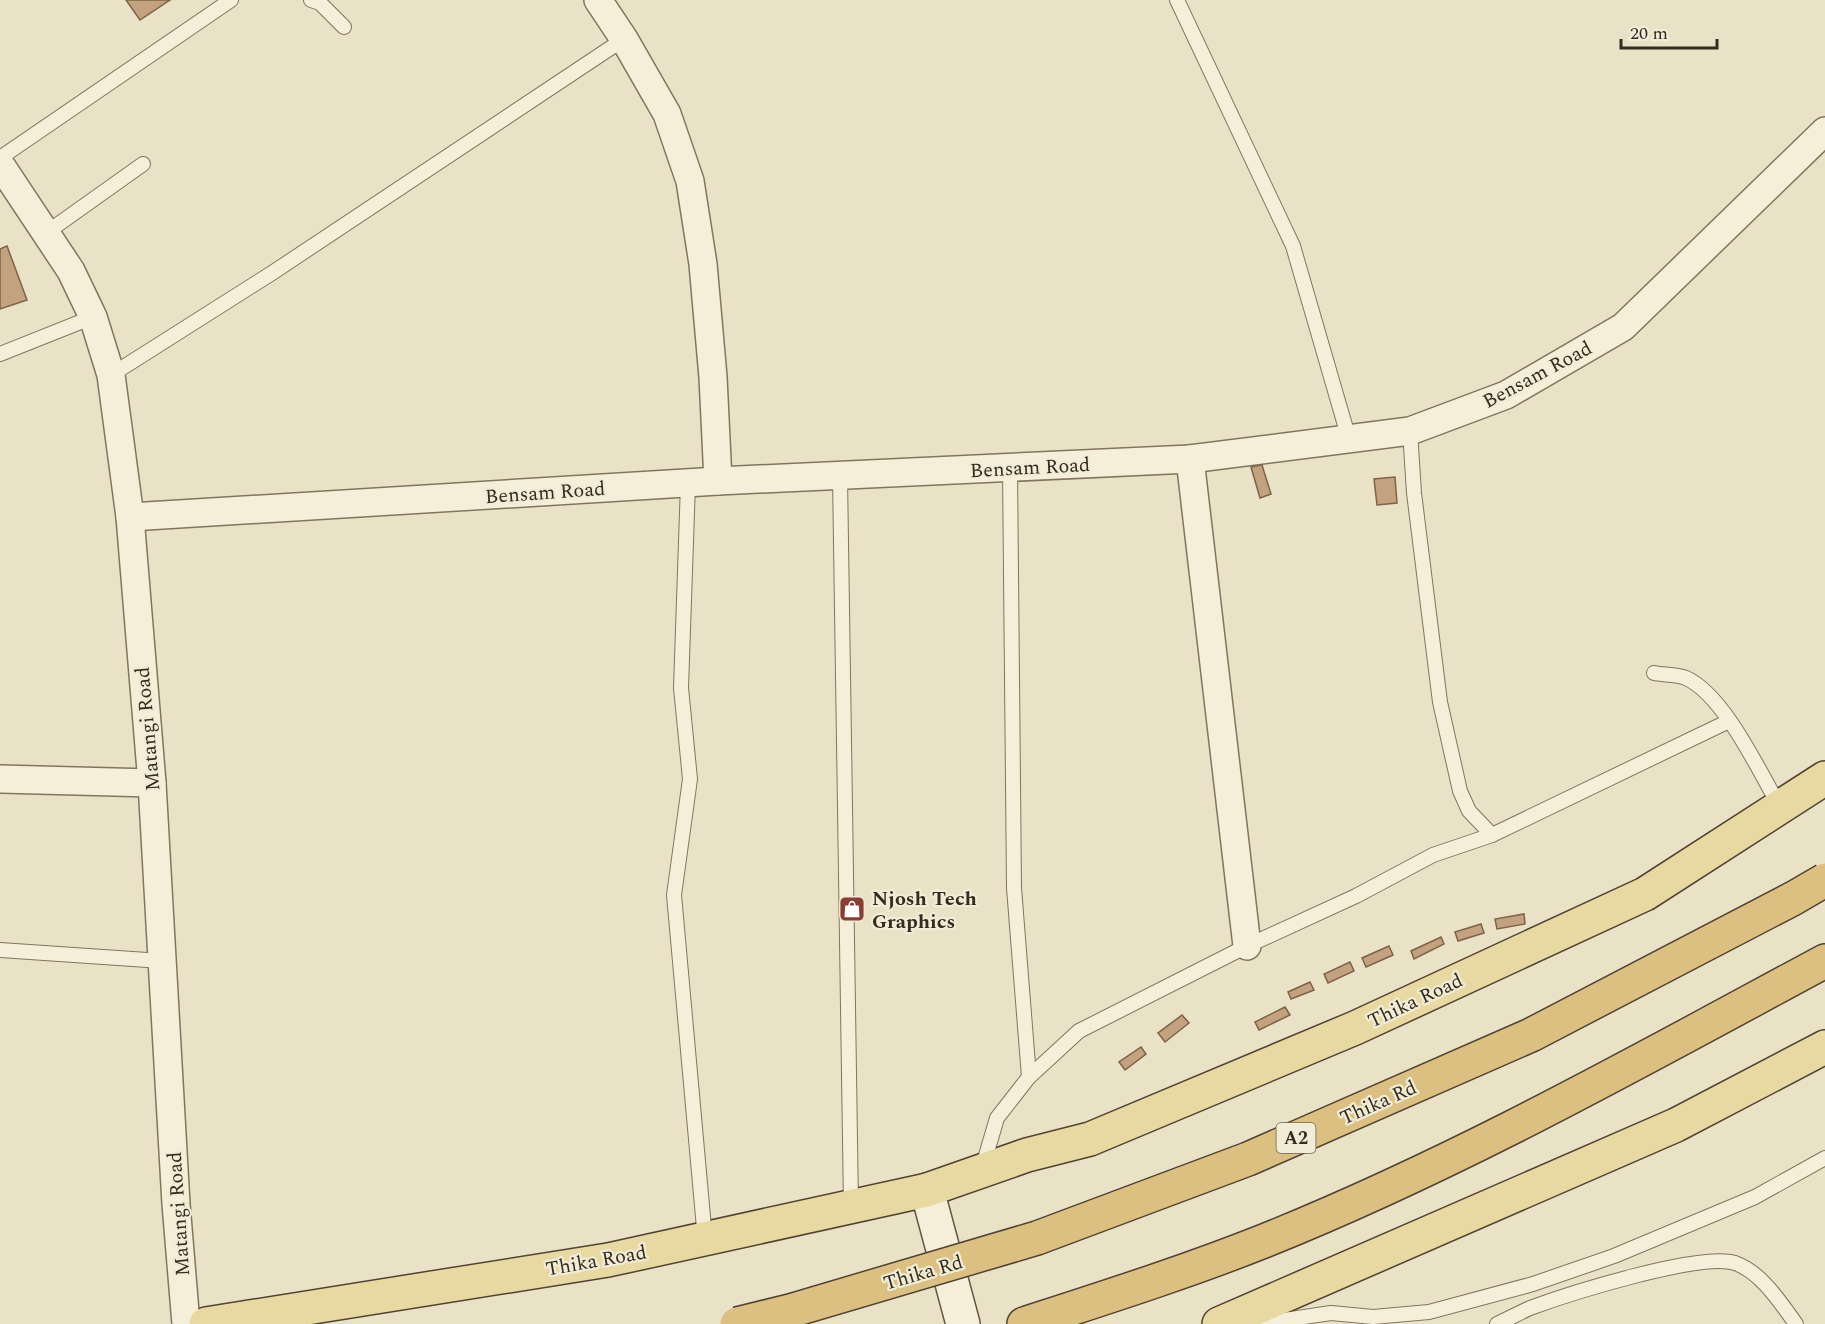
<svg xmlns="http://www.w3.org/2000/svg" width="1825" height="1324" font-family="Spectral,serif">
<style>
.building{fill:#c3a280;stroke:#7f6246;stroke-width:1.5}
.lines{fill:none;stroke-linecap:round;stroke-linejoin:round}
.service-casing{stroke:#82755e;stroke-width:16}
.minor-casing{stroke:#82755e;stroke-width:30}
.secondary-casing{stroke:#645641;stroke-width:36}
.primary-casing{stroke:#514332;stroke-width:36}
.trunk-casing{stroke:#514332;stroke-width:36}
.service{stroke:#f5efd9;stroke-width:14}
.minor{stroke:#f5efd9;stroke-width:27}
.secondary{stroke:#f5efd9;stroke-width:33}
.primary{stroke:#e8d8a2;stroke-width:33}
.trunk{stroke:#dcc082;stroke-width:33}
.trunk-bridge-casing{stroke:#514332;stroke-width:36;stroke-linecap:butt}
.trunk-bridge{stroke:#dcc082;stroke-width:33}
.labels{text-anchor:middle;stroke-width:4.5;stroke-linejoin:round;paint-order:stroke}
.shield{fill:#f1ecd5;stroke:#6d6656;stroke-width:1.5}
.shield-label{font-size:18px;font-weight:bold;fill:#342c20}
.street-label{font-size:20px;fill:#342c20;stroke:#f1ecd5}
.poi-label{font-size:20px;font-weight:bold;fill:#342c20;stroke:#f1ecd5;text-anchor:start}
</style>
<rect width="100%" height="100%" fill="#e9e2c6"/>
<g class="building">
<polygon points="126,0 170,0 140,20"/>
<polygon points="7,246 27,300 0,309 0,249"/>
<polygon points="1262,465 1271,494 1260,498 1251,467"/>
<polygon points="1395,477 1397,503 1377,505 1374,479"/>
<polygon points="1524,914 1525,924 1497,929 1495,919"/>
<polygon points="1481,924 1484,933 1458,941 1455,932"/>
<polygon points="1441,937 1444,944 1414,959 1411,951"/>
<polygon points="1389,946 1393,955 1366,967 1362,958"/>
<polygon points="1350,962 1354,971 1328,983 1324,974"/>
<polygon points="1310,982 1314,990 1291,999 1288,992"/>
<polygon points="1285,1007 1290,1015 1259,1030 1255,1022"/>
<polygon points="1182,1015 1189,1023 1165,1042 1158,1033"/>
<polygon points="1141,1047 1146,1054 1125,1070 1119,1062"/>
</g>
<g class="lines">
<defs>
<g id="service">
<polyline points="311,0 320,3 344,27"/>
<polyline points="1177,0 1293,246 1349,439"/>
<polyline points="0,158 231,0"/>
<polyline points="46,233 143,164"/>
<polyline points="0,354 93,317"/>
<polyline points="111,375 272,273 624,39"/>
<polyline points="1410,431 1414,493 1440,702 1460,791 1469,811 1492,835"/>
<polyline points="1010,468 1014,888 1029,1077"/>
<polyline points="840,476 851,1206"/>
<polyline points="688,483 681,688 690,779 674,895 705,1239"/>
<path d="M1654,673C1663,675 1677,674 1686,678C1724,695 1759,771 1780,807"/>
<polyline points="0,950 162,961"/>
<polyline points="982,1169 997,1118 1029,1077 1079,1031 1247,946 1356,896 1433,855 1492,835 1729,721"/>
<polyline points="1257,1324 1331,1313 1373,1317 1429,1312 1533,1284 1614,1256 1755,1197 1825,1158"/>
<path d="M1497,1324C1508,1319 1519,1313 1530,1308C1568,1294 1700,1252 1735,1263C1761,1272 1780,1302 1796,1324"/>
</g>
<g id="minor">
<polyline points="598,0 624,39 667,114 690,181 703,264 713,377 718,481"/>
<polyline points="0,164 71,271 93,317 111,375 130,517 152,783 176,1204 186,1324"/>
<polyline points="1190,459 1247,946"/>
<polyline points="130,517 718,481 1190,459 1410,431 1506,395 1623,327 1825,131"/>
<polyline points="0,779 152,783"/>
</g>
<polyline id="secondary" points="927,1190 963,1324"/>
<g id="primary">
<polyline points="206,1324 608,1260 927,1190 1027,1155 1090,1139 1355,1028 1645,894 1825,778"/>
<polyline points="1219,1324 1676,1125 1825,1047"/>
</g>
<path id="trunk" d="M1024,1324C1104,1298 1186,1272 1264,1241C1458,1163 1641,1060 1825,961"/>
</defs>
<use href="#service" class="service-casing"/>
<use href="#minor" class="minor-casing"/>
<use href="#secondary" class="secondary-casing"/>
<use href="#primary" class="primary-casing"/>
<use href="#trunk" class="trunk-casing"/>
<use href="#service" class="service"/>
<use href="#minor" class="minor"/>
<use href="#secondary" class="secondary"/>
<use href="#primary" class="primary"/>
<use href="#trunk" class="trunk"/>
<defs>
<polyline id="trunk-bridge" points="737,1324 790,1311 1037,1238 1248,1159 1531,1035 1794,898 1825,880"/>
</defs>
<use href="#trunk-bridge" class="trunk-bridge-casing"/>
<use href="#trunk-bridge" class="trunk-bridge"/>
</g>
<defs>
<symbol id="shop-square" viewBox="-11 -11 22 22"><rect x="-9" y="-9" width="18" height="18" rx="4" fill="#8b3c35" stroke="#f1ecd5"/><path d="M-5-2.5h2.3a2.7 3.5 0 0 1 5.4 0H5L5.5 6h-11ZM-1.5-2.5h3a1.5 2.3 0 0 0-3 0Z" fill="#fff"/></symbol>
</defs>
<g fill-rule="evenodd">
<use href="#shop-square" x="837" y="894" width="30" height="30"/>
</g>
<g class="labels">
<rect class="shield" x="1276.5" y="1123" width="39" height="30" rx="4.5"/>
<g class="shield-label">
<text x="1296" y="1144">A2</text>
</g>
<g class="street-label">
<text transform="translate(1537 374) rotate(-28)" y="7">Bensam Road</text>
<text transform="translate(1030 467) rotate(-3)" y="7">Bensam Road</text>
<text transform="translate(545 492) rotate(-4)" y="7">Bensam Road</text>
<text transform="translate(147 729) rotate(-95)" y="7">Matangi Road</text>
<text transform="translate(1415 1000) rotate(-25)" y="7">Thika Road</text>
<text transform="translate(1378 1102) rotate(-24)" y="7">Thika Rd</text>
<text transform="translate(178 1214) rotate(-94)" y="7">Matangi Road</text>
<text transform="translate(596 1260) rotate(-10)" y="7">Thika Road</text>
<text transform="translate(923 1272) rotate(-16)" y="7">Thika Rd</text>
</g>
<g class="poi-label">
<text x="872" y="905">Njosh Tech<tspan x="872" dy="23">Graphics</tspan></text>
</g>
</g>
<path d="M1621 39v9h96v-9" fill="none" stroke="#342c20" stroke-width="3"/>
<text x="1630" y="39" font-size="18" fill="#342c20" stroke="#f1ecd5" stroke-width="4.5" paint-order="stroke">20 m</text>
</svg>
